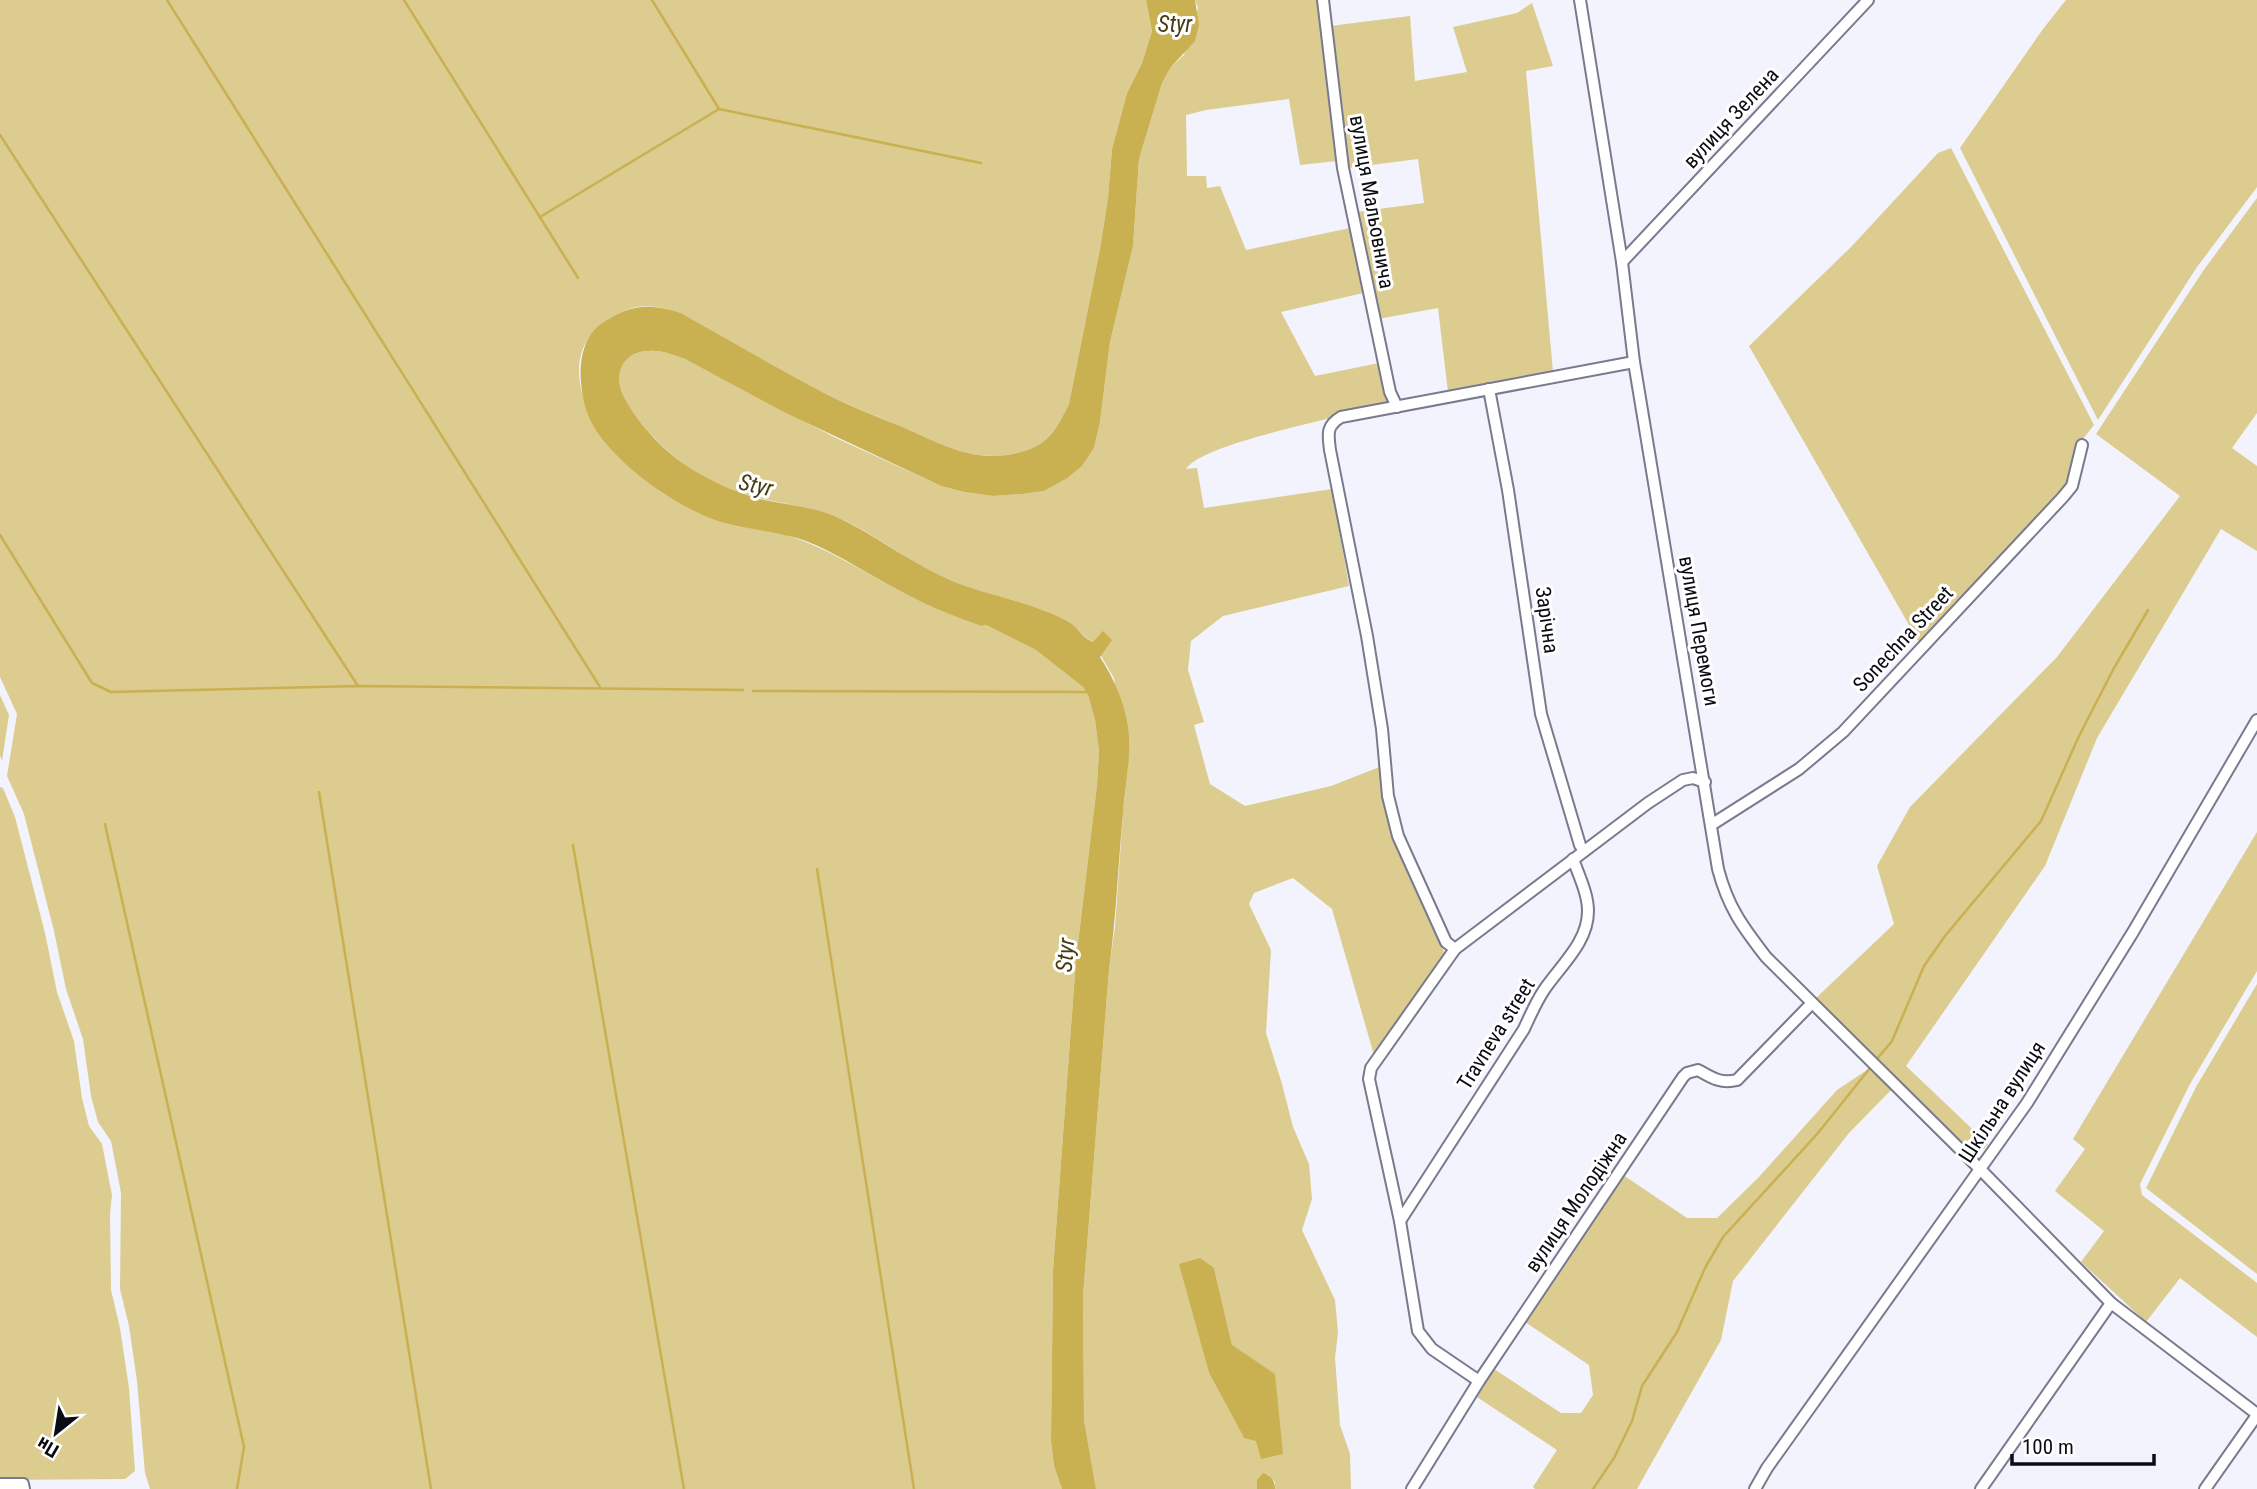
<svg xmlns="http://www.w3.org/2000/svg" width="2257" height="1489" font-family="'Roboto Condensed',sans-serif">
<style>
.green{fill:#dccc8f;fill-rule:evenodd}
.water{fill:#c9b051}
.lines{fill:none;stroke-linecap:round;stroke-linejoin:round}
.stream{stroke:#c9b051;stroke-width:2.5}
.minor-casing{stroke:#787a8e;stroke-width:14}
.minor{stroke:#fff;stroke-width:10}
.labels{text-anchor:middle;stroke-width:6;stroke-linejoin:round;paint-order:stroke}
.street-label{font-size:21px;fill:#0b0c13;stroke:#fff}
.water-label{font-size:23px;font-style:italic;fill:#473c13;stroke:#fff}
</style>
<rect width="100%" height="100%" fill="#f2f3fc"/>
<g class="green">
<path d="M0,0H1146L1152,31L1142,63L1127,93L1112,149L1108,198L1100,249L1069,404C1054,434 1047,447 1012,454C972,463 930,440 895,424C872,414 848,405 826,394C777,368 729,340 681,313C648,303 629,302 603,326C598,331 590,336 587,341C564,377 595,437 623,461C636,471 657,477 672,483C711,501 750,518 789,536C826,548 857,568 891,586C920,602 950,615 981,626L986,625L1036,650L1083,687L1088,695L1095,720L1099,751L1097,785L1076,960L1053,1270L1051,1441L1054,1466L1062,1489H150L145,1473L137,1381L129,1326L120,1289L121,1193L111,1141L98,1122L91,1096L83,1039L66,989L54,931L24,814L7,776L17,714L0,677Z"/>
<path d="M1195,0H1318L1337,161L1300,165L1289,99L1206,110L1186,115L1187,176H1206L1207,188L1220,186L1246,250L1350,228L1363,293L1281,312L1315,376L1379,363L1385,394L1390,403L1339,413L1330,418C1301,426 1200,447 1186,469L1197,468L1204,508L1332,489L1349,586L1223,616L1191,641L1188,670L1204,722L1194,725L1210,784L1245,806L1331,786L1382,766L1384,805L1409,873L1445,954L1374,1055L1332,909L1293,878L1254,893L1249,904L1271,950L1266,1033L1282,1084L1293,1127L1309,1164L1312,1199L1302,1230L1335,1300L1338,1332L1335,1358L1340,1425L1350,1454L1351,1489H1275V1482L1268,1474L1257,1480V1489H1096L1084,1420L1083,1296L1109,970L1115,927L1123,812L1128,767L1114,678L1093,642C1083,638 1078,627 1068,623C1025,606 980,596 938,575C904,558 872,532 837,517C811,506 786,505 759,498C735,492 707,480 687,466C664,451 635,420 623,395C613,373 624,351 649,351C661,350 673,355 685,359L836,438L941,486L964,492L993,496L1022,494L1044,491L1082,466L1094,448L1100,422L1110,342L1133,246L1139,159L1162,83L1171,67L1184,55L1198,8ZM1180,1265L1214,1268L1232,1345L1244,1438L1209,1373Z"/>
<polygon points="2066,0 2257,0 2257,187 2197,267 2098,420 1960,148 2043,29"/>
<polygon points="1532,3 1553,66 1526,71 1553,372 1448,392 1438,308 1378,319 1356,212 1424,203 1418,159 1348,168 1330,26 1410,16 1415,81 1467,72 1453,27 1517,13"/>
<polygon points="1951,148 2094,425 2079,444 2069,484 1920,644 1749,346 1852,246 1938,153"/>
<polygon points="2257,198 2257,413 2232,448 2257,466 2257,551 2221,529 2097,738 2045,866 1906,1066 1988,1144 1984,1149 1962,1145 1815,999 1894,924 1877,866 1910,807 2057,657 2180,496 2096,434 2203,271"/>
<polygon points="0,695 9,715 2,761 0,755"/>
<polygon points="0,787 3,788 15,817 45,933 57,992 74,1041 82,1098 89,1126 102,1144 112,1195 110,1214 111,1290 120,1328 129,1388 135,1471 125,1479 0,1480"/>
<polygon points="2257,832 2257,971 2190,1084 2140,1184 2142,1195 2257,1283 2257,1337 2180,1278 2146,1322 2081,1262 2104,1231 2055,1191 2085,1149 2073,1139"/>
<polygon points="2257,984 2257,1274 2146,1188 2196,1087"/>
<polygon points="1870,1068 1892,1089 1849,1133 1733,1281 1721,1340 1637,1489 1535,1489 1533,1487 1557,1450 1477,1397 1494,1369 1561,1413 1581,1413 1593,1395 1589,1365 1525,1322 1623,1175 1687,1218 1717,1218 1758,1178 1837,1090"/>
</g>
<g class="water">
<path d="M1146,0H1195L1199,25L1195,41L1171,67L1162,83L1139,159L1133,246L1110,342L1100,422L1094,448L1082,466L1067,478L1044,491L1022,494L993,496L964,492L941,486L786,413L685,359C673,355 661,350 649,351C624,351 613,373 623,395C636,421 662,450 687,466C708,480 735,492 760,499C786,505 812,506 837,517C872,533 904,558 939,575C972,592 1010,597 1044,611C1053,614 1065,619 1073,625C1080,631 1084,639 1093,642L1103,631L1112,640L1100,657C1114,679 1124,701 1128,727C1132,756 1125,784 1123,813C1118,866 1116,918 1109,970L1083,1296L1084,1420L1096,1489H1062L1054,1466L1051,1441L1053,1270L1076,960L1097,785L1099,751L1095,720L1088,695L1083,687L1036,650L986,625L981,626C950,615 921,603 893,587C868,574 844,558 818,546C789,532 756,531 725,523C683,512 617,466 594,427C586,413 582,398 581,382C579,361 584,336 601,324C631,304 648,303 681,313C729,340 777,368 826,394C850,406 875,416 900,426C934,441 973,463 1012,454C1047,447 1054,434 1069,404L1100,249L1108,198L1112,149L1127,93L1142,63L1152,31Z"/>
<polygon points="1200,1258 1214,1268 1232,1345 1275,1374 1283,1454 1261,1459 1256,1441 1244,1438 1209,1373 1179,1264"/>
<path d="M1263,1473C1271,1475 1275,1481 1275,1489H1257V1480Z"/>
</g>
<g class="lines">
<g class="stream">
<polyline points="167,0 600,687"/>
<polyline points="404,0 578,278"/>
<polyline points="652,0 719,109"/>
<polyline points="0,135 358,686"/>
<polyline points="540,217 719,109 981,163"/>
<polyline points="0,535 92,683 111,692 358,686 743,690"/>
<polyline points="753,691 1089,692"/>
<polyline points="319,792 431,1489"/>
<polyline points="105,824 244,1447 237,1489"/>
<polyline points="573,845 684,1489"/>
<polyline points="817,869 914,1489"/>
<polyline points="1876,1060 1892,1041 1924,966 1945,936 2041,821 2079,736 2114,668 2148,610"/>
<polyline points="1593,1489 1614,1458 1632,1421 1642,1386 1677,1332 1705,1268 1723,1237 1818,1133 1870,1068"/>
</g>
<defs>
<g id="minor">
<polyline points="1323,0 1343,168 1390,392 1397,407"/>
<path d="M1580,0L1622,262L1634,362L1718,869C1728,907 1742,926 1766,957L1981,1170L2111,1303L2257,1414"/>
<polyline points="1622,262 1868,0"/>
<polyline points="1489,389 1508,490 1541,714 1580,845 1584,851"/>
<polyline points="1711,825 1799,769 1843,732 2063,497 2072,486 2082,445"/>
<path d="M1455,949L1446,942L1398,836L1388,796L1382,729L1367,636L1330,450C1328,434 1326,426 1341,417L1634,362"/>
<path d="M1400,1221L1524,1029C1530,1016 1536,1002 1544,990C1560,966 1588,943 1588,911C1588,894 1579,876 1573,859"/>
<polyline points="1479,1381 1432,1349 1418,1331 1400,1221 1369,1079 1371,1068 1455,949 1648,803 1683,780 1693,778 1705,782"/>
<polyline points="0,1484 23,1484 24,1489"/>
<path d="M1412,1489L1479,1381L1683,1077L1687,1073L1698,1070C1712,1078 1721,1084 1737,1080L1812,1003"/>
<polyline points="1755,1489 1767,1468 2027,1103 2133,932 2257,720"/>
<polyline points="1981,1489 2111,1303"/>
<polyline points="2205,1489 2257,1415"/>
</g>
</defs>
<use href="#minor" class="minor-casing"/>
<use href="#minor" class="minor"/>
</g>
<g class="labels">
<g class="street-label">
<text transform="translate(1731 118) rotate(-47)" y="7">вулиця Зелена</text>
<text transform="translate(1372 202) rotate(80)" y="7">вулиця Мальовнича</text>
<text transform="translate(1547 620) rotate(82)" y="7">Зарічна</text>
<text transform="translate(1699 631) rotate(80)" y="7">вулиця Перемоги</text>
<text transform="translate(1903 639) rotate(-47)" y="7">Sonechna Street</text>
<text transform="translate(1496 1034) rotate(-58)" y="7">Travneva street</text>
<text transform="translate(2002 1102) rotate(-57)" y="7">Шкільна вулиця</text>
<text transform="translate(1576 1202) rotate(-56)" y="7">вулиця Молодіжна</text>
</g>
<g class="water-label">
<text x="1175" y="32">Styr</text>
<text transform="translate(756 485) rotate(13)" y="8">Styr</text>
<text transform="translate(1065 955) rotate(-85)" y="8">Styr</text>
</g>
</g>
<g transform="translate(56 1433) rotate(210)" stroke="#ffffff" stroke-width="5" paint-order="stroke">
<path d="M0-5L12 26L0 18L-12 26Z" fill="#0b0c13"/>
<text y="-10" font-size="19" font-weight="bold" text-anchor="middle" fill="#0b0c13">Пн</text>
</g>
<path d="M2012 1454v10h142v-10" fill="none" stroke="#0b0c13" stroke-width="3.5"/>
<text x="2022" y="1454" font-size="21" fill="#0b0c13" stroke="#ffffff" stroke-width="5" paint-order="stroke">100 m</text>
</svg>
